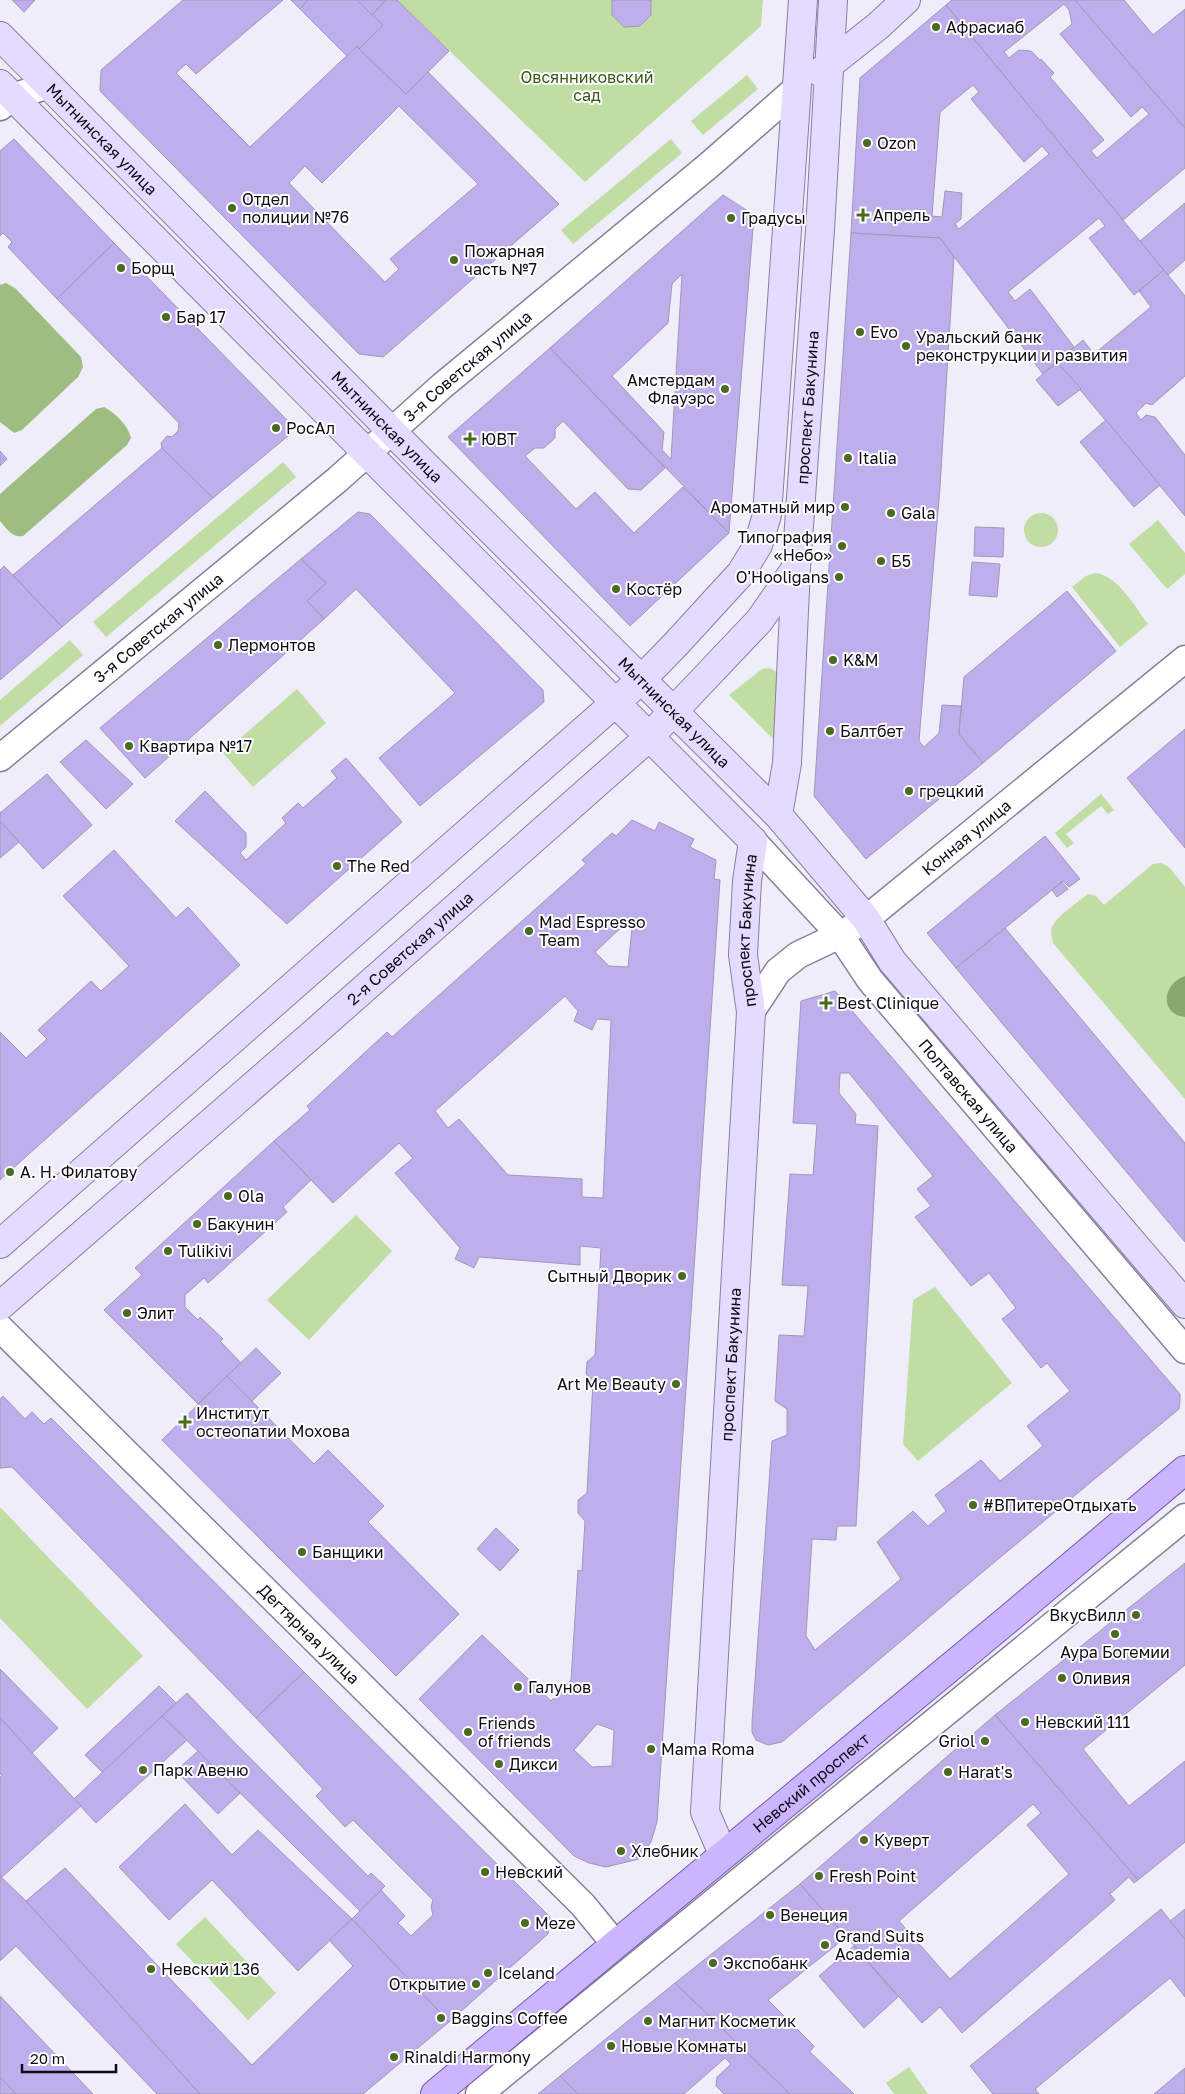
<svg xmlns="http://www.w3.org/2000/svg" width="1185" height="2094" font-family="'Golos Text',sans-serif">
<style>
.green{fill:#c0dda4}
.forest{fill:#9ebd81}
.water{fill:#89a76c}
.building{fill:#beaeec;stroke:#9f98b6;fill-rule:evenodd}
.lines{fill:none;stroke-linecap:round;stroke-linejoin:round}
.street-casing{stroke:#86809d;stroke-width:29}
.secondary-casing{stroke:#86809d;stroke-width:30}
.primary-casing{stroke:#735aac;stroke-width:30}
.street{stroke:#fff;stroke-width:26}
.secondary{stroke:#e5daff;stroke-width:28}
.primary{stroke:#cbb5fe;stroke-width:28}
.poi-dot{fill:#496a20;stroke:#fff;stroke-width:2}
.labels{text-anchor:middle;stroke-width:4;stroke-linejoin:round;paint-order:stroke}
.poi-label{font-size:16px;fill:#0e0b15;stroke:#fff;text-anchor:start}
.park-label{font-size:16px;fill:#3b5718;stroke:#fff}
.street-label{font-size:16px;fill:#0e0b15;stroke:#fff}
</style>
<rect width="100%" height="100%" fill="#efedfa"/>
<g class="green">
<polygon points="397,0 612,0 612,15 624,27 640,26 651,15 651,0 763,0 761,26 585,182"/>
<polygon points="747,75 758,89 703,135 691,121"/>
<polygon points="671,139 682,153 573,244 561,230"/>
<polygon points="283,462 296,477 106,637 93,622"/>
<circle cx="1041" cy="530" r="17"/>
<polygon points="1158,520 1185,553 1185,574 1167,589 1129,544"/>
<path d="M1095,573C1119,576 1134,606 1148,624L1120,647L1072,587L1086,576Z"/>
<polygon points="70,640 83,655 0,726 0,700"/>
<polygon points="770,668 778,673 775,741 729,695 762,669"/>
<polygon points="297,689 326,723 253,787 223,753"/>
<polygon points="1101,794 1114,810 1108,814 1101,806 1066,834 1074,843 1067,848 1055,833"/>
<path d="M1161,863L1169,867L1185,887V1099L1053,943C1052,938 1050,933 1052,927C1057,916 1078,902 1088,894L1096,896L1104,905L1153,864Z"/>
<polygon points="356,1215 392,1251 309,1340 267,1300"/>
<polygon points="935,1287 1012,1383 918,1461 903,1444 913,1300"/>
<polygon points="0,1507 143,1656 87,1709 0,1618"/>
<polygon points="205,1917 276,1993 248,2020 176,1944"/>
<polygon points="909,2067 928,2094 894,2094 886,2083"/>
</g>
<g class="forest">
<polygon points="6,283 15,288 81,357 83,367 78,377 22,430 14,433 0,422 0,285"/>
<path d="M104,407C115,413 128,425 131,438L127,445L23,536C12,538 7,529 0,521V494L96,409Z"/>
</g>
<path class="water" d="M1185,976V1017C1159,1014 1162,984 1185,976Z"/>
<g class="building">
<polygon points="12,0 35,0 24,12"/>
<path d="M183,0H283L196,74L186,64L176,73L250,147L357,46L406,94L428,72L559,204L383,357L359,354L100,91L101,70ZM399,106L478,184L390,259L399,269L385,282L289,183L305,166L322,183Z"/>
<polygon points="291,0 308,0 300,9"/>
<polygon points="308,0 357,0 383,25 359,49 357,46 347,56 300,9"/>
<polygon points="357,0 386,0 372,15"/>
<polygon points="386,0 397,0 449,51 406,94 359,49 383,25 372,15"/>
<polygon points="612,0 651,0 651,15 640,26 624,27 612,15"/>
<path d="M952,0H1075L1185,128V168L1123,220L946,5ZM1064,4L1069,10L1072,24L1060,34L1131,117L1142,107L1149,114L1097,158L1091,151L1104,140L1050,77L1054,73L1041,59L1040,60L1031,51L1019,50L1009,58L1004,52Z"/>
<polygon points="1075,0 1124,0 1153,35 1185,9 1185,128"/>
<path d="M946,5L1164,270L1134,295L1089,238L1105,226L1099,218L1008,292L1015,301L1030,289L1074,347L1043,374L940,238L851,233L860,78ZM973,85L979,92L971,99L1024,162L1042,146L1049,154L959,229L955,224L961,219L962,193L945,191L942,217L932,216L940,112Z"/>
<polygon points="14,139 114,243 57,299 8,247 12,242 3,233 0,236 0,151"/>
<path d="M723,195L754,215L729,533L550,348ZM682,274L671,459L662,450L664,432L612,376L668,323L672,284Z"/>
<polygon points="1185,203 1185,260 1168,275 1140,241"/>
<polygon points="851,233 940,238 954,257 940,487 919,741 924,747 939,733 942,705 961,706 959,734 983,763 866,859 814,796"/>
<polygon points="114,243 287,420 288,436 213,498 162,448 161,443 167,436 172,437 178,431 179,423 57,299"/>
<polygon points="1164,270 1185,296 1185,376 1152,405 1146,403 1136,413 1141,420 1146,415 1155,417 1185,455 1185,516 1057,362 1083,340 1094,354 1151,307 1139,291"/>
<polygon points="550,348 665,468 641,490 628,489 563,421 555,429 555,438 544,448 535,448 525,456 576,509 595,492 634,533 683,487 729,533 630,626 448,437"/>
<polygon points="1057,362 1081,389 1058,406 1036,380"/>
<polygon points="1106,420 1160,485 1134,507 1080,442"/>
<polygon points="162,448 213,498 62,627 13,575"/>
<polygon points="0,451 7,459 0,466"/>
<polygon points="358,512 370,514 543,690 544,702 420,806 379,758 455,693 356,589 324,619 307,601 326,583 301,559"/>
<polygon points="975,527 1004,528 1003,557 974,556"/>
<polygon points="301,559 326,583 307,601 324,619 145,778 100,728"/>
<polygon points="972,562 1000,564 997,597 969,595"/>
<polygon points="4,566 62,627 0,680 0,570"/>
<polygon points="1067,591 1116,651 983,763 959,734 964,677"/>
<polygon points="1185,729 1185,848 1127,778"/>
<polygon points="86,740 133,784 106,809 60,762"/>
<polygon points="346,758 402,822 287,924 175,821 205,791 246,833 246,847 240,853 246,860 286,823 282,818 298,803 303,808 337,778 331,771"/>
<polygon points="47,774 92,825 43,869 0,821 0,813"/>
<path d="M632,820L655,831L659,822L694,839L690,847L716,860L714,879L720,880L657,1822L651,1842L639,1859L606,1867L589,1863L574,1856L419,1699L482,1635L551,1701L571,1680L578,1570L582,1571L585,1521L578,1513V1500L587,1493L593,1382L586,1374L587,1362L595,1355L601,1248L580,1246V1265L479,1257L474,1268L455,1259L460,1248L395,1173L413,1158L399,1143L333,1203L274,1141L310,1110L307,1106L387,1032L392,1037L586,864L582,860L612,833L616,836ZM625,924L632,929L628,967L609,966L595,952ZM565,996L578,1011L574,1021L592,1030L597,1019L611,1020L603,1198L582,1197V1179L508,1175L459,1119L448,1128L435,1111ZM597,1724L614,1730L612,1766L592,1767L574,1750Z"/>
<polygon points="0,821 19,842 0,858"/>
<polygon points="1045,836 1080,879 1069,887 1063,881 956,968 927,933"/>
<polygon points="114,850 176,918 188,907 240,965 0,1180 0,1032 26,1058 47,1039 38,1030 91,981 101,991 129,966 63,896"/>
<polygon points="1062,882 1068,889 1057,897 1052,890"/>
<polygon points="1005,928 1185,1143 1185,1242 956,968"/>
<path d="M835,991L1180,1394V1401L1179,1409L979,1575L782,1742L768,1745L756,1740L752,1732V1723L772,1441L787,1435V1409L775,1401L779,1335L804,1336L808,1286L782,1285L790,1174L813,1175L817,1124L793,1123L801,1001ZM840,1073H849L933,1176L917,1189L931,1206L915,1217L971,1286L989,1273L1016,1308L1002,1319L1041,1368L1047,1363L1070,1391L1027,1426L1043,1446L1000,1481L981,1460L935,1495L946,1511L928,1526L913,1511L877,1542L901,1579L815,1650L806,1636L812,1539L836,1540L837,1526H856L878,1126L855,1124L856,1114L839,1093Z"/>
<polygon points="274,1141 311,1180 283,1207 287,1212 208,1283 204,1278 185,1295 185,1307 198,1320 200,1317 223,1339 220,1341 241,1363 198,1404 104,1310 142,1275 135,1268"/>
<polygon points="256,1348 281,1373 251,1402 227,1376"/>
<polygon points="227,1376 314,1464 328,1450 384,1506 368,1522 459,1614 396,1676 162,1440"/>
<polygon points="3,1396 25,1419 32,1412 44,1424 51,1418 304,1672 256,1718 12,1467 0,1468 0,1399"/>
<polygon points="496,1528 519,1550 500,1571 477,1549"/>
<polygon points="1185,1563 1185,1665 1083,1749 1129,1806 1185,1761 1185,1842 1138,1880 995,1715"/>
<polygon points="0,1669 58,1728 32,1753 0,1718"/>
<polygon points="304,1672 550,1917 548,1934 449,2022 352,1919 381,1890 405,1916 398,1923 411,1936 433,1915 431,1907 433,1900 353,1820 345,1827 316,1796 323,1789 256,1718"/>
<polygon points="159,1686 176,1703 103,1773 85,1755"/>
<polygon points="187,1693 235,1743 368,1876 371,1873 385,1886 360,1911 162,1716"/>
<path d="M995,1715L1138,1880L1134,1883L1129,1877L1110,1894L1115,1900L962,2033L940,2007L922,2023L800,1884ZM1033,1804L1041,1813L1027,1825L1069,1874L950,1979L899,1921Z"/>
<polygon points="162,1716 187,1740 96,1823 74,1799"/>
<polygon points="0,1718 81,1806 2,1877 0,1876 0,1777 2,1775 0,1774"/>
<polygon points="198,1751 240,1793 218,1814 176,1771"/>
<polygon points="185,1804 232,1855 258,1830 352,1919 298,1971 212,1880 169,1920 119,1867"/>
<polygon points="65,1868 252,2065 353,1966 329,1940 352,1919 449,2022 363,2094 200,2094 26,1901"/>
<polygon points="0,1876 26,1901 200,2094 157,2094 16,1946 0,1961"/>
<polygon points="800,1884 846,1937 768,2000 814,2046 810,2052 854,2094 790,2094 675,1983"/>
<polygon points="1161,1909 1185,1939 1185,1997 1170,1978 1035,2089 1039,2094 993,2094 970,2066"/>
<polygon points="1185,1909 1185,1939 1170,1921"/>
<polygon points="854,1946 898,1997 864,2028 819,1976"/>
<polygon points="675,1983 790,2094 724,2094 716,2086 717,2077 731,2064 725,2058 684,2094 578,2094 560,2076"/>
<polygon points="0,1996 93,2094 16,2094 0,2077"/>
<polygon points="1185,2068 1185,2094 1154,2094"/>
<polygon points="560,2076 578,2094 538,2094"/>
<polygon points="0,2077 16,2094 0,2094"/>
</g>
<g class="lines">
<defs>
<g id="street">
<polyline points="0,107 12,97 49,85"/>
<path id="s1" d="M0,758L337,480L442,386L708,166L796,89"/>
<path id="s2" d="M753,841L840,935L870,980L1185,1350"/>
<path id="s3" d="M751,1012L778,971L798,955L840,935L866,919L1185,659"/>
<path id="s4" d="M0,1328L583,1905L615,1944"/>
<polyline points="479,2094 1185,1517"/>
</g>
<g id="secondary">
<path id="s5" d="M0,36L426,466L778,815L866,919L892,961L1185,1304"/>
<polyline points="820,72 878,26 906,0"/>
<polyline points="0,84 753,841"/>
<path id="s6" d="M778,815L787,763L796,568L820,230L833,0"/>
<polyline points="0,1244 641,680 676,644 741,573 758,545 767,515 803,0"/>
<path id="s7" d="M0,1306L315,1032L649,737L759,621L796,568"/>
<path id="s8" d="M723,1854L705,1812L751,1012L743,955L747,881L753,841"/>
</g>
<g id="primary">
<path id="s9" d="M435,2094L1012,1616L1185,1470"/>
</g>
</defs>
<use href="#street" class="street-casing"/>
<use href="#secondary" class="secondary-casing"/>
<use href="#primary" class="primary-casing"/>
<use href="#street" class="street"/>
<use href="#secondary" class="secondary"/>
<use href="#primary" class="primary"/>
</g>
<g class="poi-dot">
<circle cx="936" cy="27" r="5"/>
<circle cx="867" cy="143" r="5"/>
<circle cx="232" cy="208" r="5"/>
<path d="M860.5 207.5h5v5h5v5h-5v5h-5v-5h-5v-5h5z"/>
<circle cx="731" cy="218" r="5"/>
<circle cx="454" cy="260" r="5"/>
<circle cx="121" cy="268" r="5"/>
<circle cx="166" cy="317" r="5"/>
<circle cx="860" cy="332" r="5"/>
<circle cx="906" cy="346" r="5"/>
<circle cx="725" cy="389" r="5"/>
<circle cx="276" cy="428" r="5"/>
<path d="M467.5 431.5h5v5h5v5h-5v5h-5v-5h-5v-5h5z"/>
<circle cx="848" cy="458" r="5"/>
<circle cx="845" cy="507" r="5"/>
<circle cx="891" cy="513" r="5"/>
<circle cx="842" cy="546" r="5"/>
<circle cx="881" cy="561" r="5"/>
<circle cx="839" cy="577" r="5"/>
<circle cx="616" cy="589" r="5"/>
<circle cx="218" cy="645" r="5"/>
<circle cx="833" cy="660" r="5"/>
<circle cx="830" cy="731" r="5"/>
<circle cx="129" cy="746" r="5"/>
<circle cx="909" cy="791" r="5"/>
<circle cx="337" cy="866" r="5"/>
<circle cx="529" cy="931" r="5"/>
<path d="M823.5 995.5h5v5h5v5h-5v5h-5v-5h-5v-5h5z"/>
<circle cx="10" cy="1172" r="5"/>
<circle cx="228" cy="1196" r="5"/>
<circle cx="197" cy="1224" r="5"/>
<circle cx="168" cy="1251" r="5"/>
<circle cx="682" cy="1276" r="5"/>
<circle cx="127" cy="1313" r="5"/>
<circle cx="676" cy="1384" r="5"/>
<path d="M182.5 1414.5h5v5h5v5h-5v5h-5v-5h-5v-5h5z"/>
<circle cx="973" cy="1505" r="5"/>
<circle cx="302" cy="1552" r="5"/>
<circle cx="1136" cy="1615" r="5"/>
<circle cx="1115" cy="1634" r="5"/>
<circle cx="1062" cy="1678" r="5"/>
<circle cx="518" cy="1687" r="5"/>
<circle cx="1025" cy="1722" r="5"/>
<circle cx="468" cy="1732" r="5"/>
<circle cx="985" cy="1741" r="5"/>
<circle cx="651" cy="1749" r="5"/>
<circle cx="499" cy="1764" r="5"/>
<circle cx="143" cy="1770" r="5"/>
<circle cx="948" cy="1772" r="5"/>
<circle cx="864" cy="1840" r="5"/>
<circle cx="621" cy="1851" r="5"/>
<circle cx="485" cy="1872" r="5"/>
<circle cx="819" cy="1876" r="5"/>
<circle cx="770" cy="1915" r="5"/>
<circle cx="525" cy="1923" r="5"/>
<circle cx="825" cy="1945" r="5"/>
<circle cx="713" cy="1963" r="5"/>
<circle cx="151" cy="1969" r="5"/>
<circle cx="488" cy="1973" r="5"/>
<circle cx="476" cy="1984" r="5"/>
<circle cx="441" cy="2018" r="5"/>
<circle cx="648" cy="2021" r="5"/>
<circle cx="611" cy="2046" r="5"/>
<circle cx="394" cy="2057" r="5"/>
</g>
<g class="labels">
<g class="poi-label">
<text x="946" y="33">Афрасиаб</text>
<text x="877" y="149">Ozon</text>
<text x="242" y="205">Отдел<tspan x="242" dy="18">полиции №76</tspan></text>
<text x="873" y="221">Апрель</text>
<text x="741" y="224">Градусы</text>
<text x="464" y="257">Пожарная<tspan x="464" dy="18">часть №7</tspan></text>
<text x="131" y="274">Борщ</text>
<text x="176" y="323">Бар 17</text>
<text x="870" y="338">Evo</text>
<text x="916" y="343">Уральский банк<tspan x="916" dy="18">реконструкции и развития</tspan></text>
<text x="715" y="386" text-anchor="end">Амстердам<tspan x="715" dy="18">Флауэрс</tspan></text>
<text x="286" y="434">РосАл</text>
<text x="481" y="445">ЮВТ</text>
<text x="858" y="464">Italia</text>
<text x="835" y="513" text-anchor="end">Ароматный мир</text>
<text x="901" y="519">Gala</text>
<text x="832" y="543" text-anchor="end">Типография<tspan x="832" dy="18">«Небо»</tspan></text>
<text x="891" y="567">Б5</text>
<text x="829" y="583" text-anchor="end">O'Hooligans</text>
<text x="626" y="595">Костёр</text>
<text x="228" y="651">Лермонтов</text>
<text x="843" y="666">K&amp;M</text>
<text x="840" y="737">Балтбет</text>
<text x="139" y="752">Квартира №17</text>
<text x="919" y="797">грецкий</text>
<text x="347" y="872">The Red</text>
<text x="539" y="928">Mad Espresso<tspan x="539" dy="18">Team</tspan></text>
<text x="837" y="1009">Best Clinique</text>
<text x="20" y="1178">А. Н. Филатову</text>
<text x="238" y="1202">Ola</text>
<text x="207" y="1230">Бакунин</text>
<text x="178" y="1257">Tulikivi</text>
<text x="672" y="1282" text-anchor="end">Сытный Дворик</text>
<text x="137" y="1319">Элит</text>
<text x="666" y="1390" text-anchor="end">Art Me Beauty</text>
<text x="196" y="1419">Институт<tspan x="196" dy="18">остеопатии Мохова</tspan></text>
<text x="983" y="1511">#ВПитереОтдыхать</text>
<text x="312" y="1558">Банщики</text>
<text x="1126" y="1621" text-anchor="end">ВкусВилл</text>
<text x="1115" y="1658" text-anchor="middle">Аура Богемии</text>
<text x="1072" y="1684">Оливия</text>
<text x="528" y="1693">Галунов</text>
<text x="1035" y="1728">Невский 111</text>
<text x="478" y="1729">Friends<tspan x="478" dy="18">of friends</tspan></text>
<text x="975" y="1747" text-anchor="end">Griol</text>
<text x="661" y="1755">Mama Roma</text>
<text x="509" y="1770">Дикси</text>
<text x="153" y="1776">Парк Авеню</text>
<text x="958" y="1778">Harat's</text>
<text x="874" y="1846">Куверт</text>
<text x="631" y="1857">Хлебник</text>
<text x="495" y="1878">Невский</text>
<text x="829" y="1882">Fresh Point</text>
<text x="780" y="1921">Венеция</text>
<text x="535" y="1929">Meze</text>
<text x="835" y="1942">Grand Suits<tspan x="835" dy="18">Academia</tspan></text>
<text x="723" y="1969">Экспобанк</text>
<text x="161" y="1975">Невский 136</text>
<text x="498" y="1979">Iceland</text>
<text x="466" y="1990" text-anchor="end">Открытие</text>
<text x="451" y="2024">Baggins Coffee</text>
<text x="658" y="2027">Магнит Косметик</text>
<text x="621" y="2052">Новые Комнаты</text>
<text x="404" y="2063">Rinaldi Harmony</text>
</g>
<g class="park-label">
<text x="587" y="83">Овсянниковский<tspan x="587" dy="18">сад</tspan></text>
</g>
<g class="street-label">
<text dy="6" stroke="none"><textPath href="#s5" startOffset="145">Мытнинская улица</textPath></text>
<text dy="6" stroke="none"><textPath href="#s1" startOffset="610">3-я Советская улица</textPath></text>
<text dy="6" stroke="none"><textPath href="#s6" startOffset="409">проспект Бакунина</textPath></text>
<text dy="6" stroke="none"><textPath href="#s5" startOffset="550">Мытнинская улица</textPath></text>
<text dy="6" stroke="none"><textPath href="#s1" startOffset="205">3-я Советская улица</textPath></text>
<text dy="6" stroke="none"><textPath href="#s5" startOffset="955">Мытнинская улица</textPath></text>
<text dy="6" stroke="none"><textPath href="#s3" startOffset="281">Конная улица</textPath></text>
<text dy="6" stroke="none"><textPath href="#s8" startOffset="929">проспект Бакунина</textPath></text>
<text dy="6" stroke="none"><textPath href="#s7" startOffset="544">2-я Советская улица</textPath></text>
<text dy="6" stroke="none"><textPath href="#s2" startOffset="334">Полтавская улица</textPath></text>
<text dy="6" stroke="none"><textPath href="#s8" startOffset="494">проспект Бакунина</textPath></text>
<text dy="6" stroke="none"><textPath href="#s4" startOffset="435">Дегтярная улица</textPath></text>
<text dy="6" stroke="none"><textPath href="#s9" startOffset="488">Невский проспект</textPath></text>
</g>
</g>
<path d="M22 2064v8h94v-8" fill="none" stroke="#0e0b15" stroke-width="2.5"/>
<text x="30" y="2064" font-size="15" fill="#0e0b15" stroke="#ffffff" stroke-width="4" paint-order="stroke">20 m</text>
</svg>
